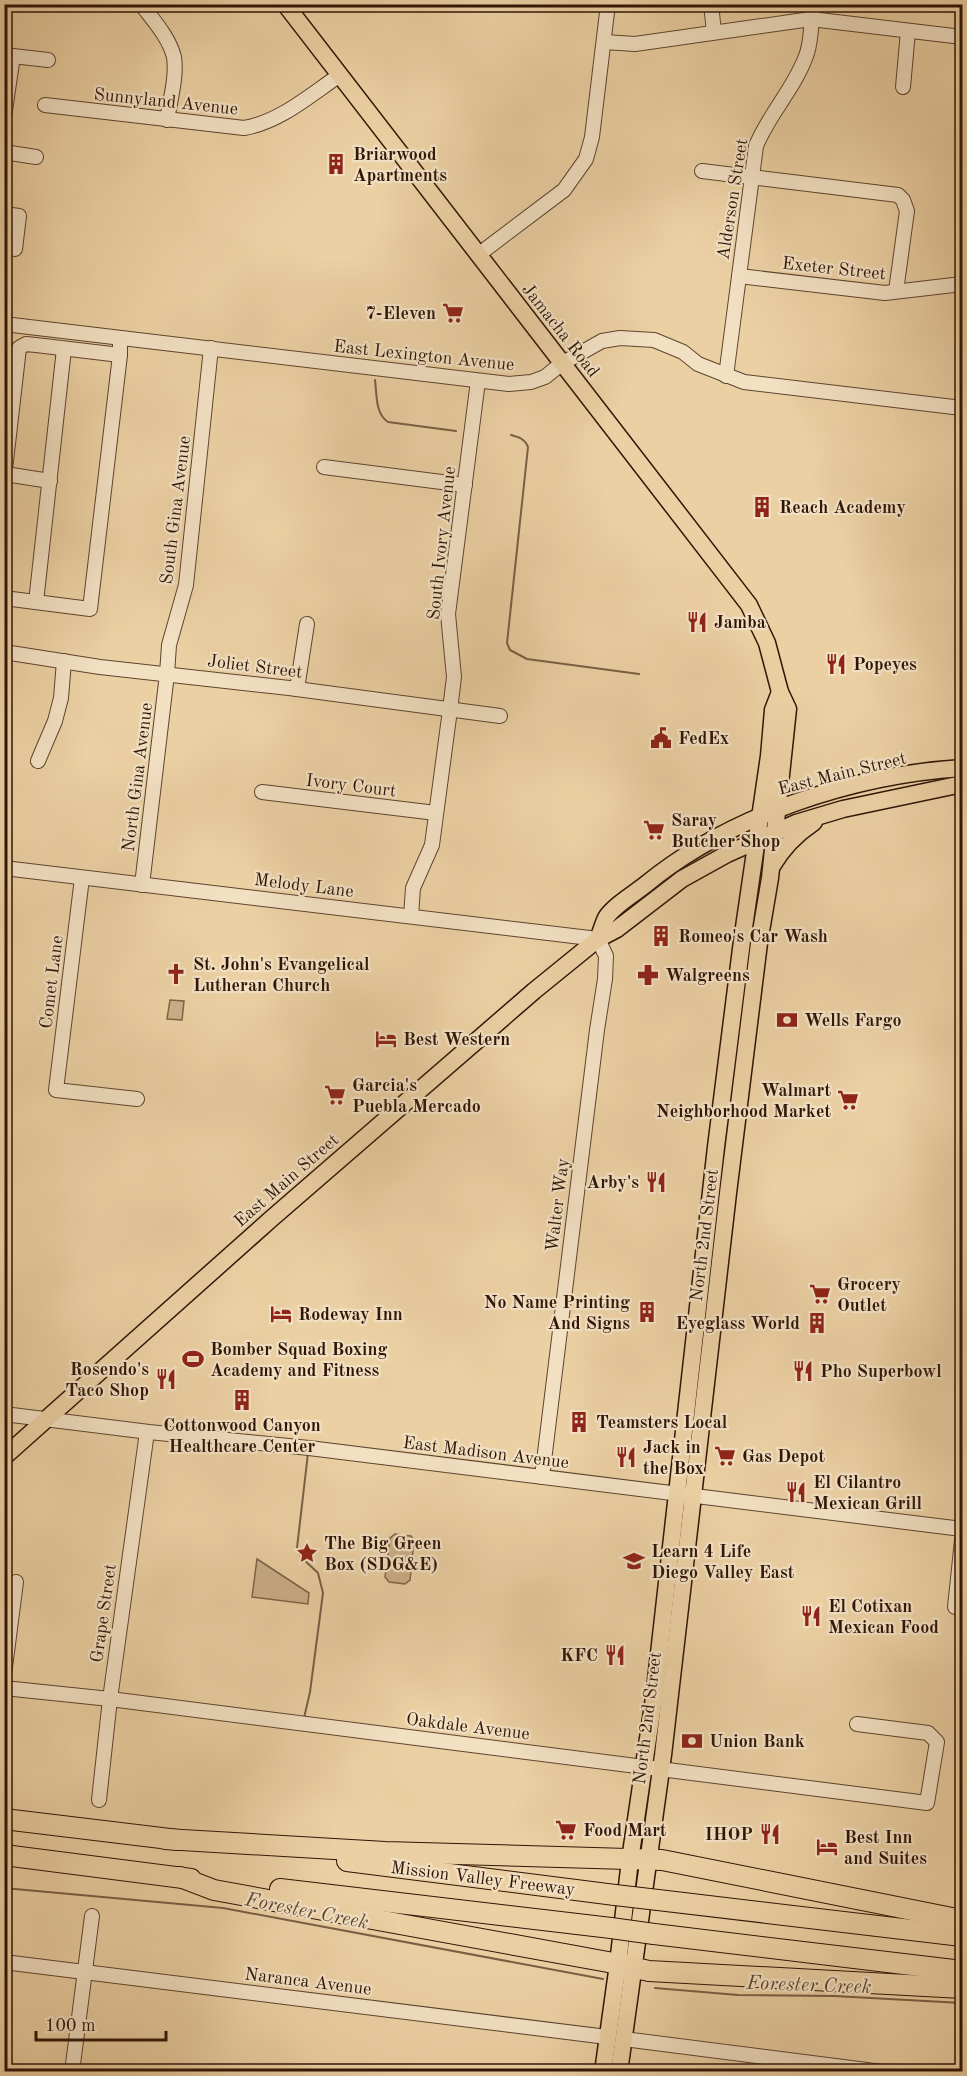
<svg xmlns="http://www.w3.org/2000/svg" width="967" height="2076" font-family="'Old Standard TT',serif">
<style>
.green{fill:#cbb088;stroke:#7e6248;stroke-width:1.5}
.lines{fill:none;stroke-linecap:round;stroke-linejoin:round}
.stream{stroke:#7a5f45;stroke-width:2}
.minor-casing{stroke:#5f442e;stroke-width:16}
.major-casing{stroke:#301507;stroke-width:19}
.highway-casing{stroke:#301507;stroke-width:22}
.minor{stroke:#f2e0c3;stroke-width:14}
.major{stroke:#ebd0a3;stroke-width:16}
.highway{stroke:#ebd0a3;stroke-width:20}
.highway-bridge-casing{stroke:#301507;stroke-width:22;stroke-linecap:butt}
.highway-bridge{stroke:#ebd0a3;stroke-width:20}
.labels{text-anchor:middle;stroke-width:4.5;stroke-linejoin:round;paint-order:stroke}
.street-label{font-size:18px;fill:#301507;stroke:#f2e0c3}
.poi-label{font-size:18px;font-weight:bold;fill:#301507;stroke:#f2e0c3;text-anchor:start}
.water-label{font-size:20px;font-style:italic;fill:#614630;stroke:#f2e0c3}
</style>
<rect width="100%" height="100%" fill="#ebd0a3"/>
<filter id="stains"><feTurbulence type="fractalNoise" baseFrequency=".00333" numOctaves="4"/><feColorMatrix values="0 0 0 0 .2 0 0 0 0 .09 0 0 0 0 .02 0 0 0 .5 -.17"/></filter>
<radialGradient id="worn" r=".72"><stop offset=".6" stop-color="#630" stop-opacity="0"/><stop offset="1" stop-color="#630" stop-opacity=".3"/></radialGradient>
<g class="green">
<polygon points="170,1000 184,1001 182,1020 167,1019"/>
<polygon points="395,1534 411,1536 414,1540 410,1580 405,1584 389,1582 385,1577 390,1538"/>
<polygon points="257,1559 309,1593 308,1604 252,1597"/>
</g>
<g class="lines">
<g class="stream">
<path d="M375,380C377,395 375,413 388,422L456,431"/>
<path d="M511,435C519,437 525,439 528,447L507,643L510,650L527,659L639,674"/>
<polyline points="304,1718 310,1692 323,1593 318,1573 301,1557 297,1548 308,1453"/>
<polyline points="4,1888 223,1908 603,1979"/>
<polyline points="655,1988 738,1995 834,1996 962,2003"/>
</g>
<defs>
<g id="minor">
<path d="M141,4C153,20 169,37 174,57C177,76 170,101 167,120"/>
<polyline points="711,4 714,32"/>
<polyline points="604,42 635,44 811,19 962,37"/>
<polyline points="4,55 48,60"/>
<polyline points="903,87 908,31"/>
<path d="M45,105L244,128C280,122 310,95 340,75"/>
<polyline points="4,117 13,56"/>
<polyline points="4,152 36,157"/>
<polyline points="702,171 898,195 903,200 907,211 896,291"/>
<polyline points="4,214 19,216 15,249"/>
<polyline points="4,255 5,250"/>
<polyline points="478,255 564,190 586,159 592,137 608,4"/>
<polyline points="739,276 885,293 962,284"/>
<polyline points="4,324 509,384 531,382 545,377 561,364 602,341 620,338 654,340 683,352 698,364 744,382 962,408"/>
<path d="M726,376L756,146C769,114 794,89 806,56C812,41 811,21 813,4"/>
<polyline points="324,467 465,485"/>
<polyline points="5,474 50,481"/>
<polyline points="4,478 19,348 26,344 36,345 120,355"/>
<polyline points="4,598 90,609 120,355 120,338"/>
<polyline points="36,602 64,349"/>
<polyline points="4,652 100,667 289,688 500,716"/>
<polyline points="297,689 307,624"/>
<polyline points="38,761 55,721 61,698 64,661"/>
<polyline points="262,792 436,813"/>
<polyline points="4,868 598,939 606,956 605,979 597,1030 542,1477"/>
<polyline points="82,878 56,1090 137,1099"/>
<polyline points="142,885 167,674 169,645 186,585 211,348"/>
<polyline points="411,916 413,888 432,845 450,710 454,677 448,614 478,381"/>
<polyline points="4,1414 149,1432 309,1448 962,1529"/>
<polyline points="955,1607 962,1540"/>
<polyline points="4,1675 16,1582"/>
<polyline points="4,1688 110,1699 927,1803 937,1742 928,1733 857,1724"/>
<polyline points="99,1800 110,1699 147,1432"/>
<polyline points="4,1962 607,2037"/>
<polyline points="624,2039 882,2072"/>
<polyline points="72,2072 92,1916"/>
</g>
<g id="major">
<polyline points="285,4 749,605 767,643 780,692 788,709 770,878 759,943 728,1193 663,1755 619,2072"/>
<path d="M772,866C783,847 796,834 814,822"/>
<path d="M598,939C601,932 603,924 606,918C612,907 635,893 645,885C730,815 853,775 962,768"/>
<polyline points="4,1457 271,1219 534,991 598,939 617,929 682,879 727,854 796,823 843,809 962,784"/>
<polyline points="603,2072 618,1964 630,1860 654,1698 716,1147 742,941 769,756 773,710 780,692"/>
</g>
<g id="highway">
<polyline points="4,1819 178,1840"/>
<polyline points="165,1839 385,1852 662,1860 962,1920"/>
<polyline points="4,1855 191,1879"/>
<polyline points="347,1861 615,1895"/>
<polyline points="180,1877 214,1890 608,1962 649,1971 962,1988"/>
<polyline points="280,1889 611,1928"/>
<polyline points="658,1900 962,1936"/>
<polyline points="654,1934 962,1971"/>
</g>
</defs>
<use href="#minor" class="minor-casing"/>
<use href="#major" class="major-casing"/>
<use href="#highway" class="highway-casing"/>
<use href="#minor" class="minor"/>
<use href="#major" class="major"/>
<use href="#highway" class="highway"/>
<defs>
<g id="highway-bridge">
<polyline points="615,1895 658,1900"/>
<polyline points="611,1928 654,1934"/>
</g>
</defs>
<use href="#highway-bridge" class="highway-bridge-casing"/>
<use href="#highway-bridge" class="highway-bridge"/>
</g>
<defs>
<symbol id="building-bare" viewBox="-9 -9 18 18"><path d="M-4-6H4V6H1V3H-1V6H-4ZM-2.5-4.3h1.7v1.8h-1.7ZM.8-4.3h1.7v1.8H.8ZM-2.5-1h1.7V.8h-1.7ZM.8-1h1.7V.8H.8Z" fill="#8f2418" stroke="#f2e0c3" stroke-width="2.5" paint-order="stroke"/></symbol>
<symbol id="supermarket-bare" viewBox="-9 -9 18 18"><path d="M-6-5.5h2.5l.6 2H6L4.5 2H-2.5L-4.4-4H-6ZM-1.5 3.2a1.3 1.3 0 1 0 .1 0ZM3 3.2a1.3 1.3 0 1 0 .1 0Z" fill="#8f2418" stroke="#f2e0c3" stroke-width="2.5" paint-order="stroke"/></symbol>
<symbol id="restaurant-bare" viewBox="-9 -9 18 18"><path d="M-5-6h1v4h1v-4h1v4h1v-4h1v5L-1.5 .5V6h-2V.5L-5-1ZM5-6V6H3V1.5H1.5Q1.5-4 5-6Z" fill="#8f2418" stroke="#f2e0c3" stroke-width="2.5" paint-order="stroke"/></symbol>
<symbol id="civic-bare" viewBox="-9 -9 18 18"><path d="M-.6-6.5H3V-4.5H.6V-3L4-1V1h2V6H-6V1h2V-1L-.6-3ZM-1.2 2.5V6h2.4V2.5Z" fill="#8f2418" stroke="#f2e0c3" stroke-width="2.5" paint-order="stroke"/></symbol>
<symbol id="church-bare" viewBox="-9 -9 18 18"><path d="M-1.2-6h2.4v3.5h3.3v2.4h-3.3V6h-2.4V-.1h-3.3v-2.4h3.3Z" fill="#8f2418" stroke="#f2e0c3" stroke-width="2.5" paint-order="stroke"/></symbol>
<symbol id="pharmacy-bare" viewBox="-9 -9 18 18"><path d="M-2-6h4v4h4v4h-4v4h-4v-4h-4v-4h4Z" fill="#8f2418" stroke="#f2e0c3" stroke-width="2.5" paint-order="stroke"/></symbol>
<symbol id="bank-bare" viewBox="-9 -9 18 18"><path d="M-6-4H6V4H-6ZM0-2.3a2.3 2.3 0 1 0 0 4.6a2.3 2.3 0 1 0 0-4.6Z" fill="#8f2418" stroke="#f2e0c3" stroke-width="2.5" paint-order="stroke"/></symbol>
<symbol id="hotel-bare" viewBox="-9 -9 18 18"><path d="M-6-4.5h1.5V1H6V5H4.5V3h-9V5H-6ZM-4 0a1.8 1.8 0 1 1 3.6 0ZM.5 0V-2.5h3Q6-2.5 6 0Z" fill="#8f2418" stroke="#f2e0c3" stroke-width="2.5" paint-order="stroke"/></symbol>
<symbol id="stadium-bare" viewBox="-9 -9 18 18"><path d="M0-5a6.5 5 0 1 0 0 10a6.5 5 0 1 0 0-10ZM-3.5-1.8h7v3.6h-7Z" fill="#8f2418" stroke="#f2e0c3" stroke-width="2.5" paint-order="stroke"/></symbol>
<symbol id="sight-bare" viewBox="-9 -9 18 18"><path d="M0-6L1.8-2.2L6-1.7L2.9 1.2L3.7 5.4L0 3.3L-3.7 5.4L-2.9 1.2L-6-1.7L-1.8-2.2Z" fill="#8f2418" stroke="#f2e0c3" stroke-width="2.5" paint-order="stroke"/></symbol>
<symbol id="school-bare" viewBox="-9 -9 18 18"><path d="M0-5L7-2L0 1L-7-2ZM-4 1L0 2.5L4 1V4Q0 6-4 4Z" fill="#8f2418" stroke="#f2e0c3" stroke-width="2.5" paint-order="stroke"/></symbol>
</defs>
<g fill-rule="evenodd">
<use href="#building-bare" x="321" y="149" width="30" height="30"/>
<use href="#supermarket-bare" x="438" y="298" width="30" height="30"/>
<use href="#building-bare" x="747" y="492" width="30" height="30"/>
<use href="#restaurant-bare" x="682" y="607" width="30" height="30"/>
<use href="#restaurant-bare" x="821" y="649" width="30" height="30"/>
<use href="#civic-bare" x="646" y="723" width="30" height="30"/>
<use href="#supermarket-bare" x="639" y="815" width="30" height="30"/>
<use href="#building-bare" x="646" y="921" width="30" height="30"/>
<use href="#church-bare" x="161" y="959" width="30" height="30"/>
<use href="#pharmacy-bare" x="633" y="960" width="30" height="30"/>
<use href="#bank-bare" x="772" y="1005" width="30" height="30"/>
<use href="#hotel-bare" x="371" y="1024" width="30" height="30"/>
<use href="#supermarket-bare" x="320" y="1080" width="30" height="30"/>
<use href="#supermarket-bare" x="833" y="1085" width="30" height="30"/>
<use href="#restaurant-bare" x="641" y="1167" width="30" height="30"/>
<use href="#supermarket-bare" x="805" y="1279" width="30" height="30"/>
<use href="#building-bare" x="632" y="1297" width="30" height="30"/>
<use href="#hotel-bare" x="266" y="1299" width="30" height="30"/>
<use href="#building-bare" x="802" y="1308" width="30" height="30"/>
<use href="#stadium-bare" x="178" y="1344" width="30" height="30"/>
<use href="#restaurant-bare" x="788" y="1356" width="30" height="30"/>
<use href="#restaurant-bare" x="151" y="1364" width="30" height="30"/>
<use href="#building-bare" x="227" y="1385" width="30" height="30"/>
<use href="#building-bare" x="564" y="1407" width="30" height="30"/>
<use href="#supermarket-bare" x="710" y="1441" width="30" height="30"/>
<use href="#restaurant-bare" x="611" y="1442" width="30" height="30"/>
<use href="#restaurant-bare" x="781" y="1477" width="30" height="30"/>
<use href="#sight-bare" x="292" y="1538" width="30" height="30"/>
<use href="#school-bare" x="619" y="1546" width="30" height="30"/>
<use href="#restaurant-bare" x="796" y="1601" width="30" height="30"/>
<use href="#restaurant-bare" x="600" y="1640" width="30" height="30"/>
<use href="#bank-bare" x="677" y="1726" width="30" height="30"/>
<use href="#supermarket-bare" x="551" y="1815" width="30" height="30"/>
<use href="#restaurant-bare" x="755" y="1819" width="30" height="30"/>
<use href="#hotel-bare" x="812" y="1832" width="30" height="30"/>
</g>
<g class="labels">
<g class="street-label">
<text transform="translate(166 101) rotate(6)" y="6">Sunnyland Avenue</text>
<text transform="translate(732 199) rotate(-81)" y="6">Alderson Street</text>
<text transform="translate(834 268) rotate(6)" y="6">Exeter Street</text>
<text transform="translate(561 330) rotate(52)" y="6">Jamacha Road</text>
<text transform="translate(424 355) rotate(6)" y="6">East Lexington Avenue</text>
<text transform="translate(175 510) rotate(-83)" y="6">South Gina Avenue</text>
<text transform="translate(441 543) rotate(-84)" y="6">South Ivory Avenue</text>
<text transform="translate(255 666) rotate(7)" y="6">Joliet Street</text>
<text transform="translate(842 773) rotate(-14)" y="6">East Main Street</text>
<text transform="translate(137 777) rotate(-83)" y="6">North Gina Avenue</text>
<text transform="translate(351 785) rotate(7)" y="6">Ivory Court</text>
<text transform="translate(304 885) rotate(7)" y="6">Melody Lane</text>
<text transform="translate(51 982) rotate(-83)" y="6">Comet Lane</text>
<text transform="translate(286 1180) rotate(-41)" y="6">East Main Street</text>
<text transform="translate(557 1205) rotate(-83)" y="6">Walter Way</text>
<text transform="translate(704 1235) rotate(-83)" y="6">North 2nd Street</text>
<text transform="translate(486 1452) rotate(7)" y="6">East Madison Avenue</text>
<text transform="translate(103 1613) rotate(-82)" y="6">Grape Street</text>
<text transform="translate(647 1718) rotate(-83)" y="6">North 2nd Street</text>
<text transform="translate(468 1726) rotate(7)" y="6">Oakdale Avenue</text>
<text transform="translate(483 1878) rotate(7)" y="6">Mission Valley Freeway</text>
<text transform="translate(308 1981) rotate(7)" y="6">Naranca Avenue</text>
</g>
<g class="poi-label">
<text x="353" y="160">Briarwood<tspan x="353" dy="21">Apartments</tspan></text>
<text x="436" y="319" text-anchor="end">7-Eleven</text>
<text x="779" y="513">Reach Academy</text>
<text x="714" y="628">Jamba</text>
<text x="853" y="670">Popeyes</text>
<text x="678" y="744">FedEx</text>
<text x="671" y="826">Saray<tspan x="671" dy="21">Butcher Shop</tspan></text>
<text x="678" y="942">Romeo's Car Wash</text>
<text x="193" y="970">St. John's Evangelical<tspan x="193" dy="21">Lutheran Church</tspan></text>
<text x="665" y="981">Walgreens</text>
<text x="804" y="1026">Wells Fargo</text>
<text x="403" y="1045">Best Western</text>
<text x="352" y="1091">Garcia's<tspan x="352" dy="21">Puebla Mercado</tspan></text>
<text x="831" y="1096" text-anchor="end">Walmart<tspan x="831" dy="21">Neighborhood Market</tspan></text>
<text x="639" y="1188" text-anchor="end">Arby's</text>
<text x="837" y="1290">Grocery<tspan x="837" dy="21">Outlet</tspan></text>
<text x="630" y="1308" text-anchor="end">No Name Printing<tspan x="630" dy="21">And Signs</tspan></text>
<text x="298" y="1320">Rodeway Inn</text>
<text x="800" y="1329" text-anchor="end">Eyeglass World</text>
<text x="210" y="1355">Bomber Squad Boxing<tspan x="210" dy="21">Academy and Fitness</tspan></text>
<text x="149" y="1375" text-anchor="end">Rosendo's<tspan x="149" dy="21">Taco Shop</tspan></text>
<text x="820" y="1377">Pho Superbowl</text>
<text x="596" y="1428">Teamsters Local</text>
<text x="242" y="1431" text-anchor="middle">Cottonwood Canyon<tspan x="242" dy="21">Healthcare Center</tspan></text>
<text x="643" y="1453">Jack in<tspan x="643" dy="21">the Box</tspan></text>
<text x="742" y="1462">Gas Depot</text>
<text x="813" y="1488">El Cilantro<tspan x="813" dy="21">Mexican Grill</tspan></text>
<text x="324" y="1549">The Big Green<tspan x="324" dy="21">Box (SDG&amp;E)</tspan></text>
<text x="651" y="1557">Learn 4 Life<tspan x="651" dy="21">Diego Valley East</tspan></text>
<text x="828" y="1612">El Cotixan<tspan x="828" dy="21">Mexican Food</tspan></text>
<text x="598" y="1661" text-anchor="end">KFC</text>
<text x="709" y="1747">Union Bank</text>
<text x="583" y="1836">Food Mart</text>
<text x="753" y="1840" text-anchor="end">IHOP</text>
<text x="844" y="1843">Best Inn<tspan x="844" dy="21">and Suites</tspan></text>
</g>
<g class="water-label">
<text transform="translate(307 1910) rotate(11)" y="7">Forester Creek</text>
<text transform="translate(809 1984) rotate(2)" y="7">Forester Creek</text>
</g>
</g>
<rect width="967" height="2076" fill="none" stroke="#ebd0a3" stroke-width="24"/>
<rect x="6" y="6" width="955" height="2064" fill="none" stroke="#301507" stroke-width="3"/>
<rect x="12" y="12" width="943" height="2052" fill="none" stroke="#301507" stroke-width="1.5"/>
<path d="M36 2031v9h130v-9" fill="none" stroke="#301507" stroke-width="3"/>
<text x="45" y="2031" font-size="18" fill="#301507" stroke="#f2e0c3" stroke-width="4.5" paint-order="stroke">100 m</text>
<rect width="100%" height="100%" filter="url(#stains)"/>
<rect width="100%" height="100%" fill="url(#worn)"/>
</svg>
